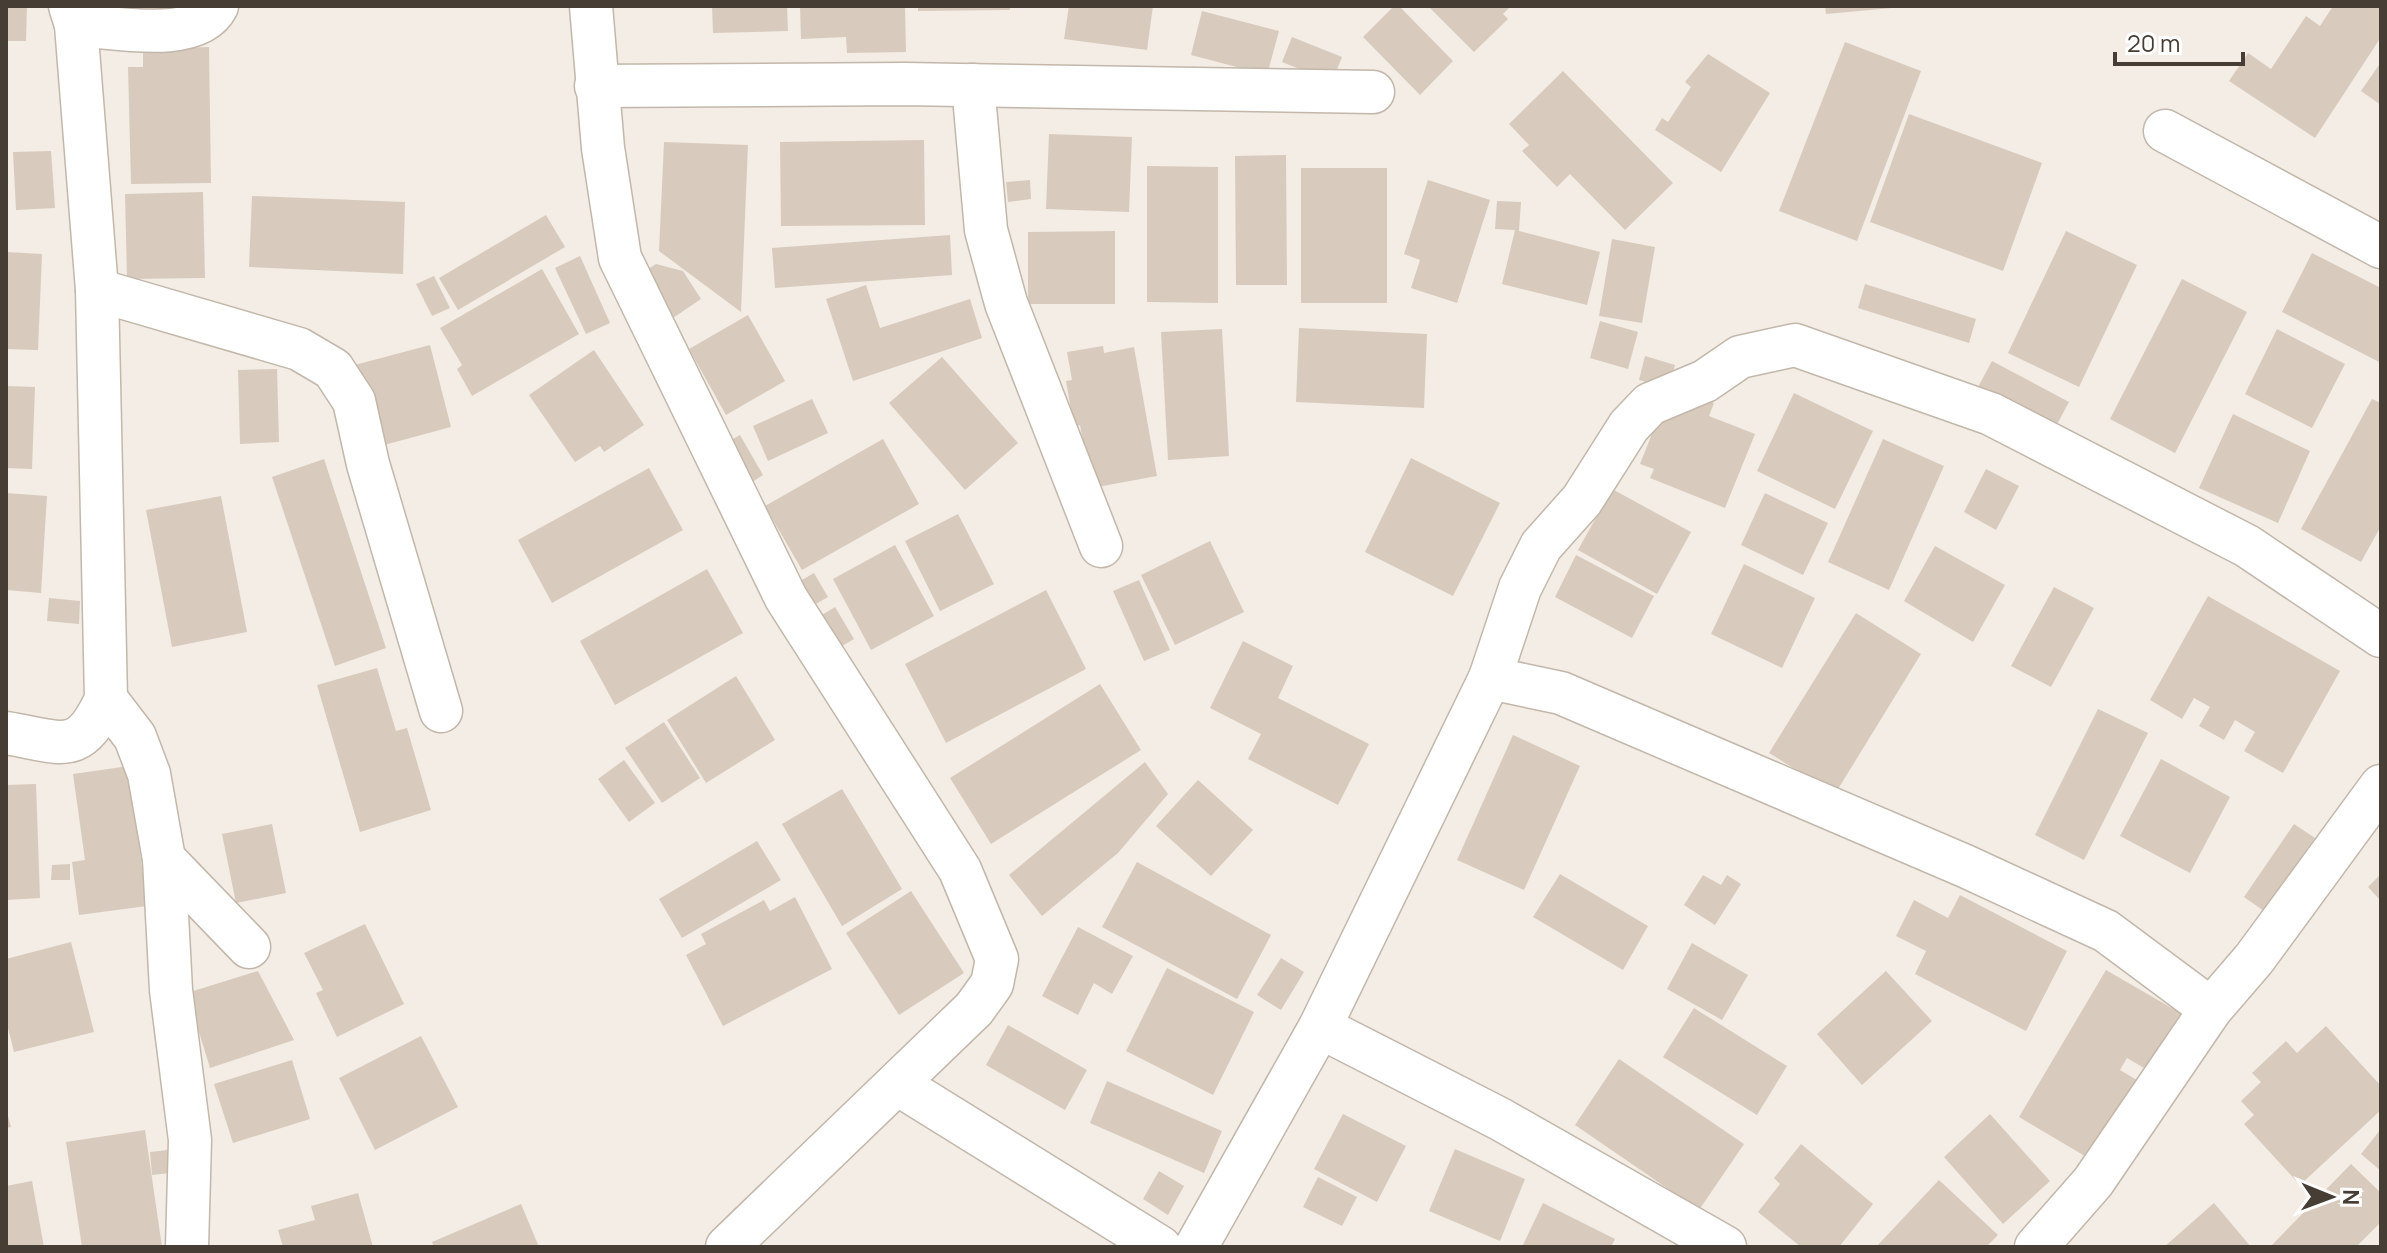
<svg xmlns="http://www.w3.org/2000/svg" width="2387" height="1253" font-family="Manrope,sans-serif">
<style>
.building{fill:#d8cbbd}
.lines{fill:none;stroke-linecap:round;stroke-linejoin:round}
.street-casing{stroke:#c2b7aa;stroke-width:45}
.street{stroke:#fff;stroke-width:42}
</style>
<rect width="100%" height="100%" fill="#f3ede5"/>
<g class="building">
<polygon points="6,6 27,6 26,41 6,41"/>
<polygon points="712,6 787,6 788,31 713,33"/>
<polygon points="800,6 905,6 906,52 847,53 846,37 801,39"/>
<polygon points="918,6 1010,6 1010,10 918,11"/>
<polygon points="1069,6 1153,6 1147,50 1064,39"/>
<polygon points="1394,6 1399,6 1453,61 1420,95 1363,37"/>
<polygon points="1428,6 1511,6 1503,14 1508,19 1474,52"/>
<polygon points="1825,6 1892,6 1892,8 1826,14"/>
<polygon points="2333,6 2381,6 2381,37 2315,138 2229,81 2248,53 2271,69 2306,16 2320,26"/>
<polygon points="1202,11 1279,31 1267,75 1191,55"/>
<polygon points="1292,37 1342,57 1332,82 1282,62"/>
<polygon points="1845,42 1921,71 1857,241 1779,211"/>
<polygon points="209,47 211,183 131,184 128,67 143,67 143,49"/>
<polygon points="1708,54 1770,93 1721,172 1655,130 1662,118 1668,122 1691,87 1685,82"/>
<polygon points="2381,62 2381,105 2361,91"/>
<polygon points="1563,71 1673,183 1625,230 1570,174 1557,187 1522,151 1529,145 1509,124"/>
<polygon points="1909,114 2042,163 2003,271 1870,222"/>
<polygon points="1049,134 1132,137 1129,212 1046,209"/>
<polygon points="924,140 925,225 781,226 780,142"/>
<polygon points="664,142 748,145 741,312 659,251"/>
<polygon points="51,151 55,208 16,210 13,152"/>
<polygon points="1286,155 1287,285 1236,285 1235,156"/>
<polygon points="1147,166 1218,167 1218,303 1147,302"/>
<rect x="1301" y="168" width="86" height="135"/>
<polygon points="1030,180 1031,199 1008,202 1006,182"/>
<polygon points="1428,180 1490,200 1457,303 1411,288 1420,260 1404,254"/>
<polygon points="203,192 205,278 127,279 125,194"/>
<polygon points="252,196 405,202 403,274 249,267"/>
<polygon points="1497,201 1521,202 1519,231 1600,252 1587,305 1502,284 1515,230 1495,229"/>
<polygon points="546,215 565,247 458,310 439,278"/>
<polygon points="1115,231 1115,304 1028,304 1028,232"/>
<polygon points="2066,231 2137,265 2079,387 2008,353"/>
<polygon points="950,235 952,275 775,288 772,248"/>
<polygon points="1612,239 1655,247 1642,323 1599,316"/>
<polygon points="6,252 42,254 38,350 6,349"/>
<polygon points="2312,253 2381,288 2381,363 2282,312"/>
<polygon points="580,256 610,323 586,334 555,268"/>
<polygon points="656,264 683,271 701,299 667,322 637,276"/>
<polygon points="542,269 579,334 472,396 457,369 462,365 440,328"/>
<polygon points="434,276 450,308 432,316 416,284"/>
<polygon points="2182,279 2247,312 2175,453 2110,419"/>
<polygon points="1865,284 1976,319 1969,343 1858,308"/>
<polygon points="866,285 880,328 970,299 982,338 853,381 826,299"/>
<polygon points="748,315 785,381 726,415 689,349"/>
<polygon points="1600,321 1638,332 1628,369 1590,358"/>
<polygon points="1299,328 1427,334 1424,408 1296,402"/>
<polygon points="1222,329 1229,456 1168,460 1161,332"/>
<polygon points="2277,329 2345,364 2312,428 2245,394"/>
<polygon points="430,345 451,427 373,448 351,366"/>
<polygon points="1103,346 1104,353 1134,347 1157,476 1092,488 1080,425 1074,427 1066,381 1072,380 1067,352"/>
<polygon points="594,350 644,425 604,452 600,446 575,462 529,395"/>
<polygon points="1645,356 1675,365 1668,388 1639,380"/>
<polygon points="942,357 1018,443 965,490 889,403"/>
<polygon points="1992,361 2069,402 2055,428 1978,387"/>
<polygon points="277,369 279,442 240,444 238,370"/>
<polygon points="6,386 35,387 32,469 6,468"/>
<polygon points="1688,392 1714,403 1709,416 1755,434 1725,508 1650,478 1654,469 1640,464 1663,406"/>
<polygon points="1794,393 1873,431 1835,509 1757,471"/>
<polygon points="812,399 828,433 768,461 753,426"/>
<polygon points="2372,399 2381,403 2381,526 2361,562 2301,529"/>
<polygon points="2233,414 2310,451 2278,523 2199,488"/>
<polygon points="740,435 763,475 743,488 719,447"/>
<polygon points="883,439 919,504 802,570 765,506"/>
<polygon points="1883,439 1944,466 1889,590 1828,562"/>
<polygon points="1411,458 1500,503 1453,596 1365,552"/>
<polygon points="324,459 386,648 335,666 272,477"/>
<polygon points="649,468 683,530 552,603 518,540"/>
<polygon points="1986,469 2019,486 1996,530 1964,512"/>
<polygon points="1612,489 1691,532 1657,594 1578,550"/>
<polygon points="6,493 47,496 41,593 6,590"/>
<polygon points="1765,493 1828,523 1803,575 1741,545"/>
<polygon points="221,496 247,632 172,647 146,510"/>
<polygon points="958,514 994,584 940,611 905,541"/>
<polygon points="1210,541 1244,612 1175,645 1141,575"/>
<polygon points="895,545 934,616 871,650 833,579"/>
<polygon points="1935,546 2005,585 1973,642 1904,601"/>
<polygon points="1576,555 1654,596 1632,638 1555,597"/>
<polygon points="1744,564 1815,598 1782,668 1711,634"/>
<polygon points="707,569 743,633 615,705 580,641"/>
<polygon points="814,573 828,597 814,605 800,581"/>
<polygon points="1139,580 1170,650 1144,661 1113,591"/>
<polygon points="2054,587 2094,608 2051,687 2011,666"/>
<polygon points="1046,590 1086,669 946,743 905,664"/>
<polygon points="2208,596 2340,671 2283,773 2244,751 2255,732 2235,720 2224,740 2199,726 2210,707 2194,698 2182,719 2150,700"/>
<polygon points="49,598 80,601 79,624 47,621"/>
<polygon points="835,607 854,639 830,653 812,621"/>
<polygon points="1856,613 1921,654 1835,794 1769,753"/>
<polygon points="1243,641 1293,666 1278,698 1369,744 1338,805 1248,759 1261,734 1210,708"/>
<polygon points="377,668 396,731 407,728 431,810 360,832 317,685"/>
<polygon points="736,676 775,740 706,783 667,720"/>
<polygon points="1100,684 1141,750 991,844 950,778"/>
<polygon points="2098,709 2148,733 2084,860 2035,835"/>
<polygon points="664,722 700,778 662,803 625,748"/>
<polygon points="1513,735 1580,766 1524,890 1457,860"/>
<polygon points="2161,759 2230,797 2190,873 2120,836"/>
<polygon points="624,760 655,803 629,822 598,779"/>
<polygon points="1145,762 1168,794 1118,853 1042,916 1009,875"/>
<polygon points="129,766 147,906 79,915 72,862 85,860 73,774"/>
<polygon points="1198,780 1253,830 1211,876 1156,826"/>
<polygon points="36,784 40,898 6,900 6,785"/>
<polygon points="842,789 902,889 842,926 782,824"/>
<polygon points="272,824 286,893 236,903 222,834"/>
<polygon points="2294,824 2315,838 2264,911 2244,897"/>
<polygon points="757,841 781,880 682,938 659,899"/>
<polygon points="1137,862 1271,935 1237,999 1102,927"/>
<polygon points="70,864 70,880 51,880 52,865"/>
<polygon points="1560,874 1648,926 1623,970 1533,917"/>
<polygon points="2381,874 2381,901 2368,887"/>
<polygon points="1703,875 1721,885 1727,875 1741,884 1715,925 1684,905"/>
<polygon points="911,891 964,973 899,1015 846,933"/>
<polygon points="1960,895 2067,951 2026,1031 1915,974 1926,951 1896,936 1914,900 1948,918"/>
<polygon points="795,897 832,969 723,1026 686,955 706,944 701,934 764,900 770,911"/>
<polygon points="365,924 404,1004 337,1037 316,993 323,990 304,953"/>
<polygon points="1078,927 1133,956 1112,994 1094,983 1078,1015 1042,996"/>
<polygon points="71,942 94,1032 14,1052 6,1020 6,959"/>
<polygon points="1692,943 1748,975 1722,1020 1667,989"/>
<polygon points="1281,958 1304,972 1281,1010 1257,995"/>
<polygon points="1167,968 1254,1012 1213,1095 1126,1051"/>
<polygon points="2106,970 2182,1014 2149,1071 2127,1058 2120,1070 2142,1083 2095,1162 2019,1117"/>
<polygon points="258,971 294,1040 210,1068 187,993"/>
<polygon points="1886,971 1932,1021 1862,1085 1817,1034"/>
<polygon points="1694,1008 1787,1066 1757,1115 1663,1057"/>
<polygon points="1008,1025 1087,1070 1065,1110 986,1065"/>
<polygon points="2326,1026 2381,1086 2381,1110 2300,1185 2244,1124 2254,1115 2241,1101 2261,1082 2252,1073 2286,1041 2297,1053"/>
<polygon points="421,1036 458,1107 375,1150 339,1078"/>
<polygon points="1619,1059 1744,1144 1699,1210 1575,1125"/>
<polygon points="292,1060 310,1119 233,1143 214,1084"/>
<polygon points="1107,1081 1222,1131 1204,1173 1090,1123"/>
<polygon points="6,1109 11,1127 6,1128"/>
<polygon points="1343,1114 1406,1146 1377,1202 1314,1169"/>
<polygon points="1990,1114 2050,1181 2003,1224 1944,1157"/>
<polygon points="2381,1129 2381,1171 2361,1154"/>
<polygon points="145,1130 162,1247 82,1247 66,1142"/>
<polygon points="1801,1144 1873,1204 1839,1247 1801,1247 1758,1212 1780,1184 1774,1178"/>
<polygon points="1455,1149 1525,1179 1500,1241 1429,1211"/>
<polygon points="168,1150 170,1173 152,1175 150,1152"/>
<polygon points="2351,1164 2381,1193 2381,1222 2356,1247 2270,1247"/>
<polygon points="1159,1171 1184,1186 1168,1215 1143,1199"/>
<polygon points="1318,1177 1357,1197 1342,1226 1303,1207"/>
<polygon points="1939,1180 1998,1235 1986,1247 1876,1247"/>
<polygon points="32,1181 44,1247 6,1247 6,1186"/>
<polygon points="358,1193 373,1247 283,1247 278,1230 315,1220 311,1206"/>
<polygon points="1543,1203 1615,1239 1611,1247 1522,1247"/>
<polygon points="2214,1203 2251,1247 2164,1247"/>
<polygon points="521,1204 539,1247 434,1247 432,1242"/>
</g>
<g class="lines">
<defs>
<g id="street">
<polyline points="591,6 603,148 620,258 786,598 960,870 997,959 992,984 974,1009 727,1247"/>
<path d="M76,25C115,27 197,45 217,6"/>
<polyline points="973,85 986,230 1006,303 1101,546"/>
<polyline points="596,86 905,84 1373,92"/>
<polyline points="2165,131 2381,247"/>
<polyline points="97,290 299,349 333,369 354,401 368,464 441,711"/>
<polyline points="1490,678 1561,693 1965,866 2106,931 2211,1009"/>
<polyline points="106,699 135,737 149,774 164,859 171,990 190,1140 187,1247"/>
<path d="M6,733C62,742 79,758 106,699L97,290L76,25L70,6"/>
<polyline points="164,859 249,947"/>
<polyline points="1320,1027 1500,1119 1725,1247"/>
<polyline points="899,1085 1160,1247"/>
<polyline points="1196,1247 1320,1027 1490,678 1520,588 1541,546 1582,500 1629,426 1650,404 1705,381 1740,357 1795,345 1991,414 2247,546 2381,636"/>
<polyline points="2036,1247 2093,1182 2211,1009 2254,959 2381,786"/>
</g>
</defs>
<use href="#street" class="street-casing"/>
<use href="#street" class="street"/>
</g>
<rect width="2387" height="1253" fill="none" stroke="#463d34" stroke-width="16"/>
<g transform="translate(2331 1197) rotate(91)" stroke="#ffffff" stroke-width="6" paint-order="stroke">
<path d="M0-6L14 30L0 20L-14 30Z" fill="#463d34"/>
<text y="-12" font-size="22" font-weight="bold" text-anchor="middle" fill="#463d34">N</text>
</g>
<path d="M2115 52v12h128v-12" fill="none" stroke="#463d34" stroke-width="4"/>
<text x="2127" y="52" font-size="24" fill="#463d34" stroke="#ffffff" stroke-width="6" paint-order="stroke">20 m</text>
</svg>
